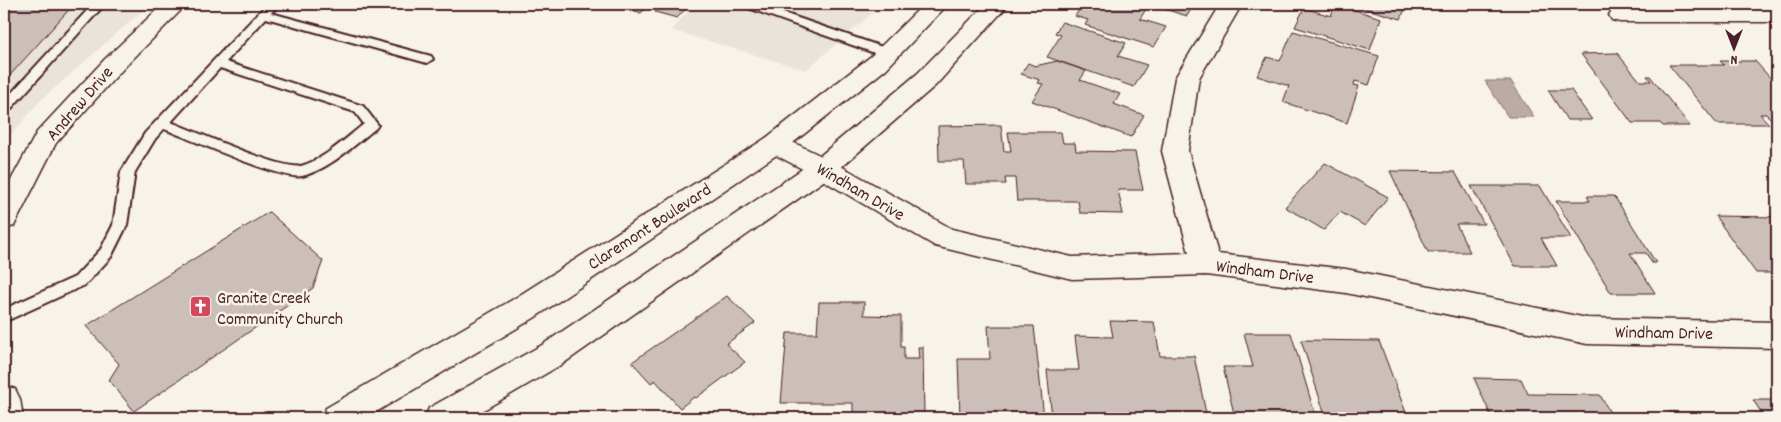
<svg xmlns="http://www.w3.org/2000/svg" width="1781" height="422" font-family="Dekko,sans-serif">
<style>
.built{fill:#eae3da}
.water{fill:#bcaaa7;stroke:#8e7275}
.building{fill:#ccbfb9;stroke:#4a1f2b}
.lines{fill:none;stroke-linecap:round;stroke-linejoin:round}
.lane-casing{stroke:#4a1f2b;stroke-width:4}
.street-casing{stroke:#4a1f2b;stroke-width:3}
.secondary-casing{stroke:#4a1f2b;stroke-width:3}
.lane{fill:#f7f3e8;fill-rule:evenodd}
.street{fill:#f7f3e8;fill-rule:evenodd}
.secondary{fill:#f7f3e8;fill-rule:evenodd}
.labels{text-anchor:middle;stroke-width:5;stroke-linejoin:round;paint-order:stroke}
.street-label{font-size:18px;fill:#4a1f2b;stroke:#f7f3e8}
.poi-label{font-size:18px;fill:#4a1f2b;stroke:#f7f3e8;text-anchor:start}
</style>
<rect width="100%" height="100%" fill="#f7f3e8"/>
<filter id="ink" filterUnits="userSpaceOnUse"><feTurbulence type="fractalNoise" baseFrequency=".02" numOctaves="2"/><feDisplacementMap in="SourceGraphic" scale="10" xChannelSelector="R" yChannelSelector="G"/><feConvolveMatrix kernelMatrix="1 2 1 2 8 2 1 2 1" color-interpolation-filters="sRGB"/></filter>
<g filter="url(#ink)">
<g class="built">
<polygon points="4,4 150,4 40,101 4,143"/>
<polygon points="695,4 883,4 806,70 671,30"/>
</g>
<polygon class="water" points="1485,81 1511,81 1534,117 1508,117"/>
<g class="building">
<polygon points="4,4 74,4 4,82"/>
<polygon points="611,4 650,4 641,13"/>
<polygon points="663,4 690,4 677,18 655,12"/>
<polygon points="1083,4 1135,4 1147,7 1140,19 1166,27 1154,47 1085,25 1088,20 1075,16"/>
<polygon points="1148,4 1194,4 1187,16"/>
<polygon points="1335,4 1381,18 1370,50 1295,27 1304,8 1331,16"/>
<polygon points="1350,4 1407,4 1401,19"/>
<polygon points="1062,22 1126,43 1118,56 1147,65 1134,87 1047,57 1061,35 1055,33"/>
<polygon points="1293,31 1379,56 1369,85 1355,81 1354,85 1359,86 1347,123 1283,102 1289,86 1257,76 1267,57 1280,61"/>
<polygon points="1617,53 1640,81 1651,81 1647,76 1650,76 1690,126 1663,126 1660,123 1632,123 1581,54"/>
<polygon points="1057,61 1086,71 1080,80 1120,94 1114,104 1144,115 1131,137 1032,101 1043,84 1038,83 1040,80 1021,74 1028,63 1035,66"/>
<polygon points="1720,61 1755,61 1773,81 1777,81 1777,125 1766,114 1760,114 1769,124 1717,124 1669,65 1724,65"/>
<polygon points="1548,90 1571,90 1592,120 1567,120"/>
<polygon points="1001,125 1004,151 1011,151 1008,132 1061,132 1063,143 1075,143 1076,151 1135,152 1143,190 1118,190 1123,214 1080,213 1078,201 1017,201 1015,178 1005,178 1006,184 966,184 964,161 939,161 938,126"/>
<polygon points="1325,163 1388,197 1365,226 1340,212 1324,230 1285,207"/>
<polygon points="1390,171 1455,172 1484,224 1456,224 1470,252 1428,252"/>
<polygon points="1471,186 1540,186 1571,238 1541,238 1557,266 1515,266"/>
<polygon points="1587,196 1613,196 1616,199 1656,263 1652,263 1646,253 1630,253 1655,293 1611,293 1556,201 1590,201"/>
<polygon points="269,212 323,261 313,288 134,411 109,380 119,364 86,326"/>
<polygon points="1775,213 1777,213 1777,273 1756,273 1715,216 1777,217"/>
<polygon points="727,296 755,323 726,344 745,362 696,398 694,397 680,408 655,380 651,383 632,362"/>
<polygon points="819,302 864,302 864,315 901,316 901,347 904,347 904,359 919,359 918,347 923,347 924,418 853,418 853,403 781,403 787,333 817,333"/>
<polygon points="1110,321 1154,322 1160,356 1194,356 1207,418 1052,418 1047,370 1079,370 1075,336 1113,337"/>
<polygon points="988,326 1034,326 1044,418 960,418 958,359 990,359"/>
<polygon points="1244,333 1291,333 1316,418 1235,418 1223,367 1253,367"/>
<polygon points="1301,340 1379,341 1408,418 1326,418"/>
<polygon points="1474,378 1521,379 1528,394 1600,395 1613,418 1492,418"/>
<polygon points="1753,400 1777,400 1777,418 1765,418"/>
<polygon points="1669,412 1720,413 1723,418 1672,418"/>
</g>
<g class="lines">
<defs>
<g id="lane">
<polygon points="93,4 105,4 8,112 4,113 4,101"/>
<path d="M267,4H279L271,13L431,56L433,59L427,63L266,18L226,62L363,106L378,125L376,128C356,144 328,170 302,176C283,181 188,138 164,129L155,139L135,172L127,225L111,257L85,285L4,322V309L75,277L101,249L113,225L121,172L145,133ZM220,68L355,112L364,124C345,139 325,159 301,166C284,171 192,130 171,122Z"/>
<polygon points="742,4 757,4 891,50 893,53 891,56 883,56 743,6"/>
</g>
<g id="street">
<polygon points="163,4 187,4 121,71 56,143 14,226 4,229 4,193 37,132 105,59"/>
<polygon points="1220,4 1242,4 1199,78 1188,151 1218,254 1346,269 1587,318 1777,322 1777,348 1587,344 1346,293 1206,275 1072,279 935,246 814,175 766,150 762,144 766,138 775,135 784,138 832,161 952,229 1072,257 1189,253 1162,151 1175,78"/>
<polygon points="1620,8 1777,8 1777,22 1620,22 1612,20 1609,15 1612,10"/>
<polygon points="4,385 15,389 20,399 23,418 4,418"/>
</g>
<g id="secondary">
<polygon points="924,4 948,4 886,69 784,150 534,318 366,418 322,418 326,408 512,300 766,138 870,57"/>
<polygon points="986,4 1009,4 936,85 832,175 564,363 470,418 425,418 429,408 542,345 814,161 918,73"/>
</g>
</defs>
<use href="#lane" class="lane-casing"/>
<use href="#street" class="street-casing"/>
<use href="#secondary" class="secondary-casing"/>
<use href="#lane" class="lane"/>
<use href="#street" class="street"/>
<use href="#secondary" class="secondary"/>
</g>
</g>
<defs>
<symbol id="church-square" viewBox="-11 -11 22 22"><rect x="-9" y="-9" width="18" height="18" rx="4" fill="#d1495b" stroke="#f7f3e8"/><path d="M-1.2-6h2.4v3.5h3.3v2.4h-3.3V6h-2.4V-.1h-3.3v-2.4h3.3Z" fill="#fff"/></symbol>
</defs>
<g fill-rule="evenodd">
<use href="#church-square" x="188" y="294" width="25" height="25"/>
</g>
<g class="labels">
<g class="street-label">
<text transform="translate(79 103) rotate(-49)" y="6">Andrew Drive</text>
<text transform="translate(861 191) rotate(30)" y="6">Windham Drive</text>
<text transform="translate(649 226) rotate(-33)" y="6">Claremont Boulevard</text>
<text transform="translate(1265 271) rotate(7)" y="6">Windham Drive</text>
<text transform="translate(1664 332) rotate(1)" y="6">Windham Drive</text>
</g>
<g class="poi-label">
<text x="217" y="303">Granite Creek<tspan x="217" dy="21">Community Church</tspan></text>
</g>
</g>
<rect width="1781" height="422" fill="none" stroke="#f7f3e8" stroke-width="20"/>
<rect x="10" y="10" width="1761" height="402" fill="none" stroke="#4a1f2b" stroke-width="2" filter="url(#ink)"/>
<g transform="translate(1734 48) rotate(180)" stroke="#f7f3e8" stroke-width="4" paint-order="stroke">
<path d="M0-4L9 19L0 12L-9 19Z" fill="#4a1f2b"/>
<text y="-8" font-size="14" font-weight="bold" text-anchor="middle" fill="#4a1f2b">N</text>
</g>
</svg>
